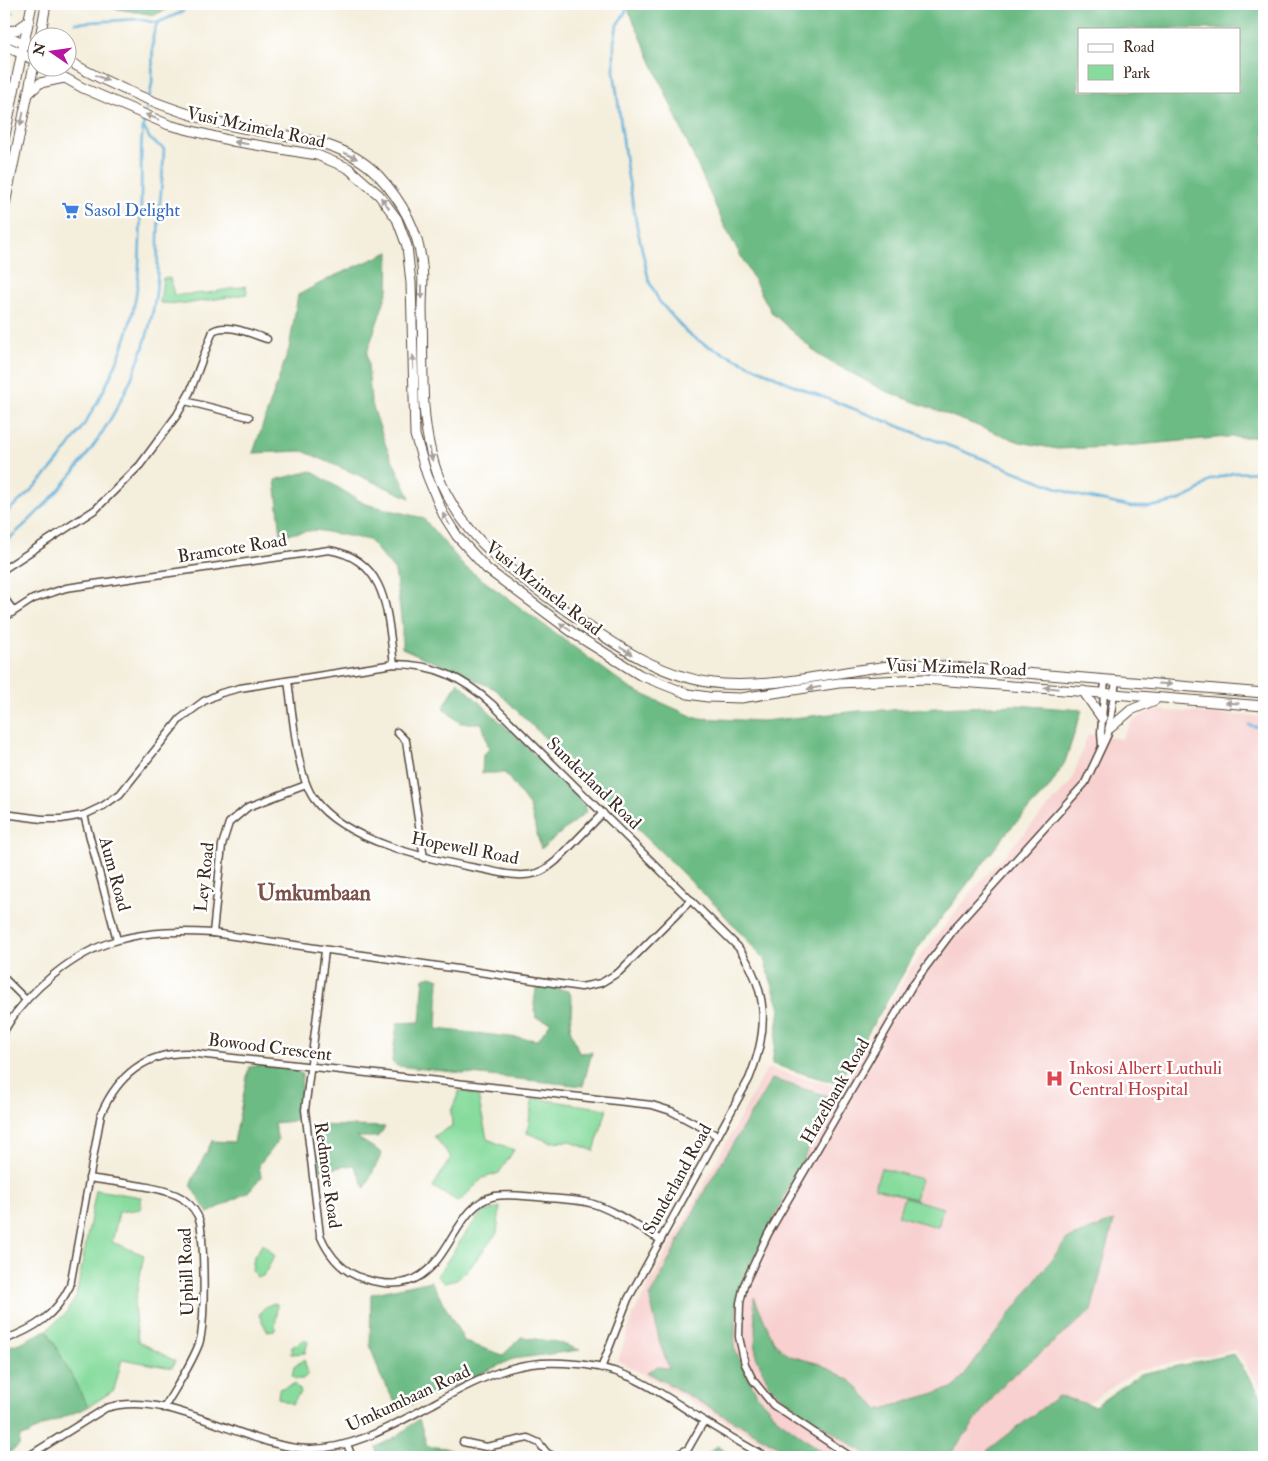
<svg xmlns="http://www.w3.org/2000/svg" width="1268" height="1461" font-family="'IM FELL Double Pica',serif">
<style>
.built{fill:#f7d0cf}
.green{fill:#86db9d;stroke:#60825e}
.forest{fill:#6cbb84;stroke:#547251;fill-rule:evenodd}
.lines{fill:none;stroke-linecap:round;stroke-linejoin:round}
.stream{stroke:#5eb0d9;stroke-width:2.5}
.street-casing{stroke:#57473a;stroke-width:9}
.secondary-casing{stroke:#57473a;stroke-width:11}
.street{stroke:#fff;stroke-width:6}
.secondary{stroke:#fff;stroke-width:9}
.oneway{fill:#a79f9a}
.labels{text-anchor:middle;stroke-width:5;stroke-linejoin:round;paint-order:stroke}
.street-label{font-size:18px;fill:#3b2a1e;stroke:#fff}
.shop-label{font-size:18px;fill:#366cbe;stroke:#fff;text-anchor:start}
.health-label{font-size:18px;fill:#be3a42;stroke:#fff;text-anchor:start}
.district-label{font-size:22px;font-weight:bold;fill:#7d5249;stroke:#fff}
</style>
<rect width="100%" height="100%" fill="#fff"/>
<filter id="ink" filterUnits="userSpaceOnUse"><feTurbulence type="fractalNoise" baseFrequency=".02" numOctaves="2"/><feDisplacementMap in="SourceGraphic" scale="10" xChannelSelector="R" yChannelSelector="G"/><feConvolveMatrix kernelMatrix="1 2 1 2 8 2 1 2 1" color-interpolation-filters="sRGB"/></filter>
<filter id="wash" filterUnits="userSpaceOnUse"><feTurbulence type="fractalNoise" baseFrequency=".0096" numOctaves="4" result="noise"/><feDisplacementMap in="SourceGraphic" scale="20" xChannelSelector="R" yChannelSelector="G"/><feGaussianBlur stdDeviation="1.12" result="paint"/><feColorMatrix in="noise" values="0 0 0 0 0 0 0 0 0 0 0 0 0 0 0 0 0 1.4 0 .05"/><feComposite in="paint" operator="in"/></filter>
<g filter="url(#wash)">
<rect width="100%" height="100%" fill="#f4eedc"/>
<polygon class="built" points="1152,710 1264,717 1264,1393 1235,1350 1138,1370 1038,1436 1014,1457 789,1457 618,1360 634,1313 767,1068 841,1088 910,969 977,885 1071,782 1088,734 1121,739 1133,720"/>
<g class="green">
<polygon points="163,278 170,278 174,295 208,293 246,286 247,294 185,304 160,303"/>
<polygon points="460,1090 478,1096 487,1139 514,1150 499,1173 483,1178 459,1202 433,1187 451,1157 434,1136 452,1126 451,1111"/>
<polygon points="533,1098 607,1109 594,1151 569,1141 550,1142 527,1133"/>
<polygon points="881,1168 921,1179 915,1199 875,1188"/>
<polygon points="96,1190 141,1197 141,1209 119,1212 112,1242 144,1255 134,1307 138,1341 175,1361 172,1368 122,1359 114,1390 88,1407 47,1330 66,1313 76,1297"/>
<polygon points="904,1197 943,1208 938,1227 898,1216"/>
<polygon points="500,1207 497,1233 471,1266 457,1280 444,1283 437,1276 470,1227 482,1213"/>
<polygon points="263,1244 275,1256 263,1276 257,1277 252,1272 254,1256"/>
<polygon points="274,1303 277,1304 275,1330 267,1331 259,1315 265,1307"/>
<polygon points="305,1339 308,1342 305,1353 291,1354 292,1347"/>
<polygon points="304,1359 308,1374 303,1379 295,1379 292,1376 294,1367"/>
<polygon points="294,1384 301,1391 292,1404 278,1398 279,1389"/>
</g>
<g class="forest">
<polygon points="89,4 179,4 154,15"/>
<path d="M626,4H1264V437H1227L1114,447L1057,449L1020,442L883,390L820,356L772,313L724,225ZM1079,29H1239V91H1079Z"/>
<polygon points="389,252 388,290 367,353 371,401 386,446 410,498 303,451 253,453 289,349 298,295 332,277"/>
<polygon points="311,471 365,504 423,518 465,567 631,689 696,718 763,721 860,711 1016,705 1082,710 1065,762 1049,788 1008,831 919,947 838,1084 772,1064 780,1009 764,959 718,908 495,689 402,648 402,626 395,571 369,540 316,530 281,535 275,480"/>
<polygon points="458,682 547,766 584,805 586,812 541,849 530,807 505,773 482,773 483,755 489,749 482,723 460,723 443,708"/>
<polygon points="431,976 439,979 437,1029 538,1040 551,1022 536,1018 534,1004 536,989 545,987 569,991 572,999 570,1029 579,1053 592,1052 583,1086 397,1066 392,1062 397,1023 420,1022 424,978"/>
<path d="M263,1065C276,1069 291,1066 302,1074L300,1111L294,1121L274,1123L278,1140L259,1165L261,1177L248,1192L208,1213L190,1185L212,1141L234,1142L249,1067Z"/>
<polygon points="772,1079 834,1098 738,1289 734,1348 757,1395 777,1418 829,1457 797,1457 647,1372 658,1367 669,1368 660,1344 650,1297 706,1188"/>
<polygon points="315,1125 385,1127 378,1137 356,1137 382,1153 365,1188 354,1165 321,1170"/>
<polygon points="1114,1221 1091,1311 1004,1383 949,1456 871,1457 800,1411 770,1387 756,1356 754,1297 774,1342 790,1356 820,1364 850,1380 879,1410 955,1387 1067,1239"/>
<polygon points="431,1281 465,1342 503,1355 521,1337 557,1342 580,1350 513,1359 399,1410 380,1375 370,1345 371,1294"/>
<polygon points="47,1330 88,1407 40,1427 28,1435 20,1436 19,1446 4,1456 4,1348 22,1342"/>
<polygon points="1234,1354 1264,1400 1264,1457 986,1457 988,1450 1058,1396 1095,1406 1140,1374"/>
<polygon points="419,1419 427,1446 445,1448 466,1457 377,1457 376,1447 397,1436"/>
<polygon points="717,1446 735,1457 704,1457"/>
</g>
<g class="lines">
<g class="stream">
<polyline points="626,4 626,11 617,25 614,43 614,71 627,171 637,227 649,281 659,301 687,333 704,344 800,388 1076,495 1131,507 1150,507 1178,501 1195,493 1210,480 1233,473 1264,472"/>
<polyline points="4,11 14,13"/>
<polyline points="75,23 138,19 157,23"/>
<polyline points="146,112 152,84 153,36 157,23 182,12 188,4"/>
<path d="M4,514C75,459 135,357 139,266C140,242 141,218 141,194C142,168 139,142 145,118"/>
<path d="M4,543C79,480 142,392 156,293C159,267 157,240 159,213C161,192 163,171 164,149L150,139L143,126"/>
<polyline points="1249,725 1264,729"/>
</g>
</g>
</g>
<g filter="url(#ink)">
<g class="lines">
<defs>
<g id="street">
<polyline points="185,401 249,417"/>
<path d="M4,569L96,509L140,465L177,415L190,392L213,331C226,322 254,335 267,339"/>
<polyline points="4,598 13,610"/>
<path d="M4,618L33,599L66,588L329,550C389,560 387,615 394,664"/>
<path d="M288,681C293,713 296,774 314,799C344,841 428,859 476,868C495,871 517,879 537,873C544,871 550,866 556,861L603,813"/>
<polyline points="397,732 406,741 424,858"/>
<polyline points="1102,746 1101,733 1105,680"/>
<path d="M4,814L42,819H61L84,815L103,806L120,794L180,719L204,701L221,693L240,688L394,664C435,664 463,678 492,704L738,947C769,991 769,1030 749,1079L628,1299L602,1366"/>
<polyline points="84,815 117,940"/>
<polyline points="213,933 222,845 229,823 248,807 306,785"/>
<path d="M325,951L305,1110L320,1235C329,1256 344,1273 365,1279C451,1306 444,1207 495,1196C508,1194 524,1196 537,1197C554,1199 573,1199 590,1203C615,1210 639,1228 661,1240"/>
<polyline points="4,978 26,1000"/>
<path d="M4,1031C26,992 74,952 118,940C150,931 181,931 213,933L581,987L601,983L619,972L691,900"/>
<path d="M89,1178C112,1182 163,1186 182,1198C190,1204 198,1213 200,1222C204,1246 206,1323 199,1344C190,1367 176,1387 164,1408"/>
<path d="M4,1340C35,1328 55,1316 70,1286L101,1114C118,1075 146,1052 189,1053L652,1105L671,1111L718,1136"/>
<polyline points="463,1442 486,1447 528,1438 539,1443 547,1453 555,1457"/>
<polyline points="347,1444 352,1457"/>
<path d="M27,1457L106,1408C169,1388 246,1448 310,1449C354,1449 395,1424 433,1404C458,1390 484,1376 512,1368C529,1363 547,1362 564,1363C624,1365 653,1388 701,1419C722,1432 744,1445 766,1457"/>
<polyline points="673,1457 688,1449 704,1421"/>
<polyline points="851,1457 773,1405 753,1380 745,1364 739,1337 740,1303 744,1285 768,1234 913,984 958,924 1085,783 1108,734 1116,681"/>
</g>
<g id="secondary">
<polyline points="4,31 16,30 28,22"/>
<polyline points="4,35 38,49"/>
<polyline points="40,38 46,4"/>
<polyline points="4,45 38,62"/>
<path d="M68,61C114,87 167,109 219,123C271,137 337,133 378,175C401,200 419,231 422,266C424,280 422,294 422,308C423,341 422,373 424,406C426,436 432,466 446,493C472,544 516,575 561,607C611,642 660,679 723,684C789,688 851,666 916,664L1264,693"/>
<polyline points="47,68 83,88 169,125 232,141 317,155 348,168 379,195 397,219 407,246 411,283 415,435 427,475 443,514 457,536 487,569 576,635 640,675 688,694 708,697 741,698 839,683 924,679 1264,706"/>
<polyline points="28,94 40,83 64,78"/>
<polyline points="4,140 32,4"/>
<polyline points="4,209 38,46"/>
<polyline points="1083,691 1102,718"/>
<polyline points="1110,728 1131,710 1155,700"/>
</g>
</defs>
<use href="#street" class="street-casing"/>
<use href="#secondary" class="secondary-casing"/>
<use href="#street" class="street"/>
<use href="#secondary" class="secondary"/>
</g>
<defs><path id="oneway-solid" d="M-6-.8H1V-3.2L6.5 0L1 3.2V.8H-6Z" transform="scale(1.25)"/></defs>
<g class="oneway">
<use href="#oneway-solid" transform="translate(102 78) rotate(24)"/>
<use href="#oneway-solid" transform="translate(152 117) rotate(-158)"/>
<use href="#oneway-solid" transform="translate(22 119) rotate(102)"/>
<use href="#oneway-solid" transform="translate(241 143) rotate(-170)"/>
<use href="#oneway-solid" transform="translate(351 156) rotate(24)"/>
<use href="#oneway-solid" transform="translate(385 203) rotate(-127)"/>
<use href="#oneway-solid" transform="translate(422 292) rotate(90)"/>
<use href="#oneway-solid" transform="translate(413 362) rotate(-92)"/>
<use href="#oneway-solid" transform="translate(431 454) rotate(78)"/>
<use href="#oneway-solid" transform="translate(446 519) rotate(-120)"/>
<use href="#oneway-solid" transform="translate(565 627) rotate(-145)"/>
<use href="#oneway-solid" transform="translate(626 651) rotate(31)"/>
<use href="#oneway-solid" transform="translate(1165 684) rotate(4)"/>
<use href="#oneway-solid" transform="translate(814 688) rotate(170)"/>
<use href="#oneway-solid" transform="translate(1051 688) rotate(-174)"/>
<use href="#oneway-solid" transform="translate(1232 703) rotate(-176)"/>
</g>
</g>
<defs>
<symbol id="supermarket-bare" viewBox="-9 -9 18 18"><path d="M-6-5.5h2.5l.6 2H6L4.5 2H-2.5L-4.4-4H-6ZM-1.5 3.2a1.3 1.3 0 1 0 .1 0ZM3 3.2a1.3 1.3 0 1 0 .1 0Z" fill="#3f7fe0" stroke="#fff" stroke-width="2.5" paint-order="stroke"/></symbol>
<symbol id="hospital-bare" viewBox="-9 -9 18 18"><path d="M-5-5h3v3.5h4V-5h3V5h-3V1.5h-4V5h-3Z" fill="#e0444e" stroke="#fff" stroke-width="2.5" paint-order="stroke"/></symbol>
</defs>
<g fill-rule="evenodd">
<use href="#supermarket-bare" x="58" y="198" width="25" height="25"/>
<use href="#hospital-bare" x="1042" y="1066" width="25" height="25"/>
</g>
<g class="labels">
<g class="street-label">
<text transform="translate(256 127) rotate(12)" y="6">Vusi Mzimela Road</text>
<text transform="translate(232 548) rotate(-9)" y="6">Bramcote Road</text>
<text transform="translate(544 588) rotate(38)" y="6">Vusi Mzimela Road</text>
<text transform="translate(956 667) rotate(2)" y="6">Vusi Mzimela Road</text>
<text transform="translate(594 783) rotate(44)" y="6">Sunderland Road</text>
<text transform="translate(465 848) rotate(11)" y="6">Hopewell Road</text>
<text transform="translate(115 874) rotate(75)" y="6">Aum Road</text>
<text transform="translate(204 877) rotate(-84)" y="6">Ley Road</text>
<text transform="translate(270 1047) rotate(7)" y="6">Bowood Crescent</text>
<text transform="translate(835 1091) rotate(-60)" y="6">Hazelbank Road</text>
<text transform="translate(328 1175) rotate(82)" y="6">Redmore Road</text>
<text transform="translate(677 1179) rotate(-61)" y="6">Sunderland Road</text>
<text transform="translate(186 1272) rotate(-92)" y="6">Uphill Road</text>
<text transform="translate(408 1398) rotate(-25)" y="6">Umkumbaan Road</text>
</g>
<g class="shop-label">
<text x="84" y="216">Sasol Delight</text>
</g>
<g class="health-label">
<text x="1069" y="1074">Inkosi Albert Luthuli<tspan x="1069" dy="21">Central Hospital</tspan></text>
</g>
<g class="district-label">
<text x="314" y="900">Umkumbaan</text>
</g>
</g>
<rect width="1268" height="1461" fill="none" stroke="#fff" stroke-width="20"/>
<rect x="1078" y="28" width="162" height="65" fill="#ffffff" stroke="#b1aaa5"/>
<rect x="1088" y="44" width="25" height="8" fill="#ffffff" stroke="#b1aaa5"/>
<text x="1123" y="52" font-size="15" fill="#3b2a1e">Road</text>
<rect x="1088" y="65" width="25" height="15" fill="#86db9d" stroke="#b1aaa5"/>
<text x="1123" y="78" font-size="15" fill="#3b2a1e">Park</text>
<g transform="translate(52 52) rotate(283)"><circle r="24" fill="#ffffff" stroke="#b1aaa5"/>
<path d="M0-4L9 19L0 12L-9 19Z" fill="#b5179e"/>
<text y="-8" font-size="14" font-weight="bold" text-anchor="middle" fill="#3b2a1e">N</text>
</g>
</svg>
